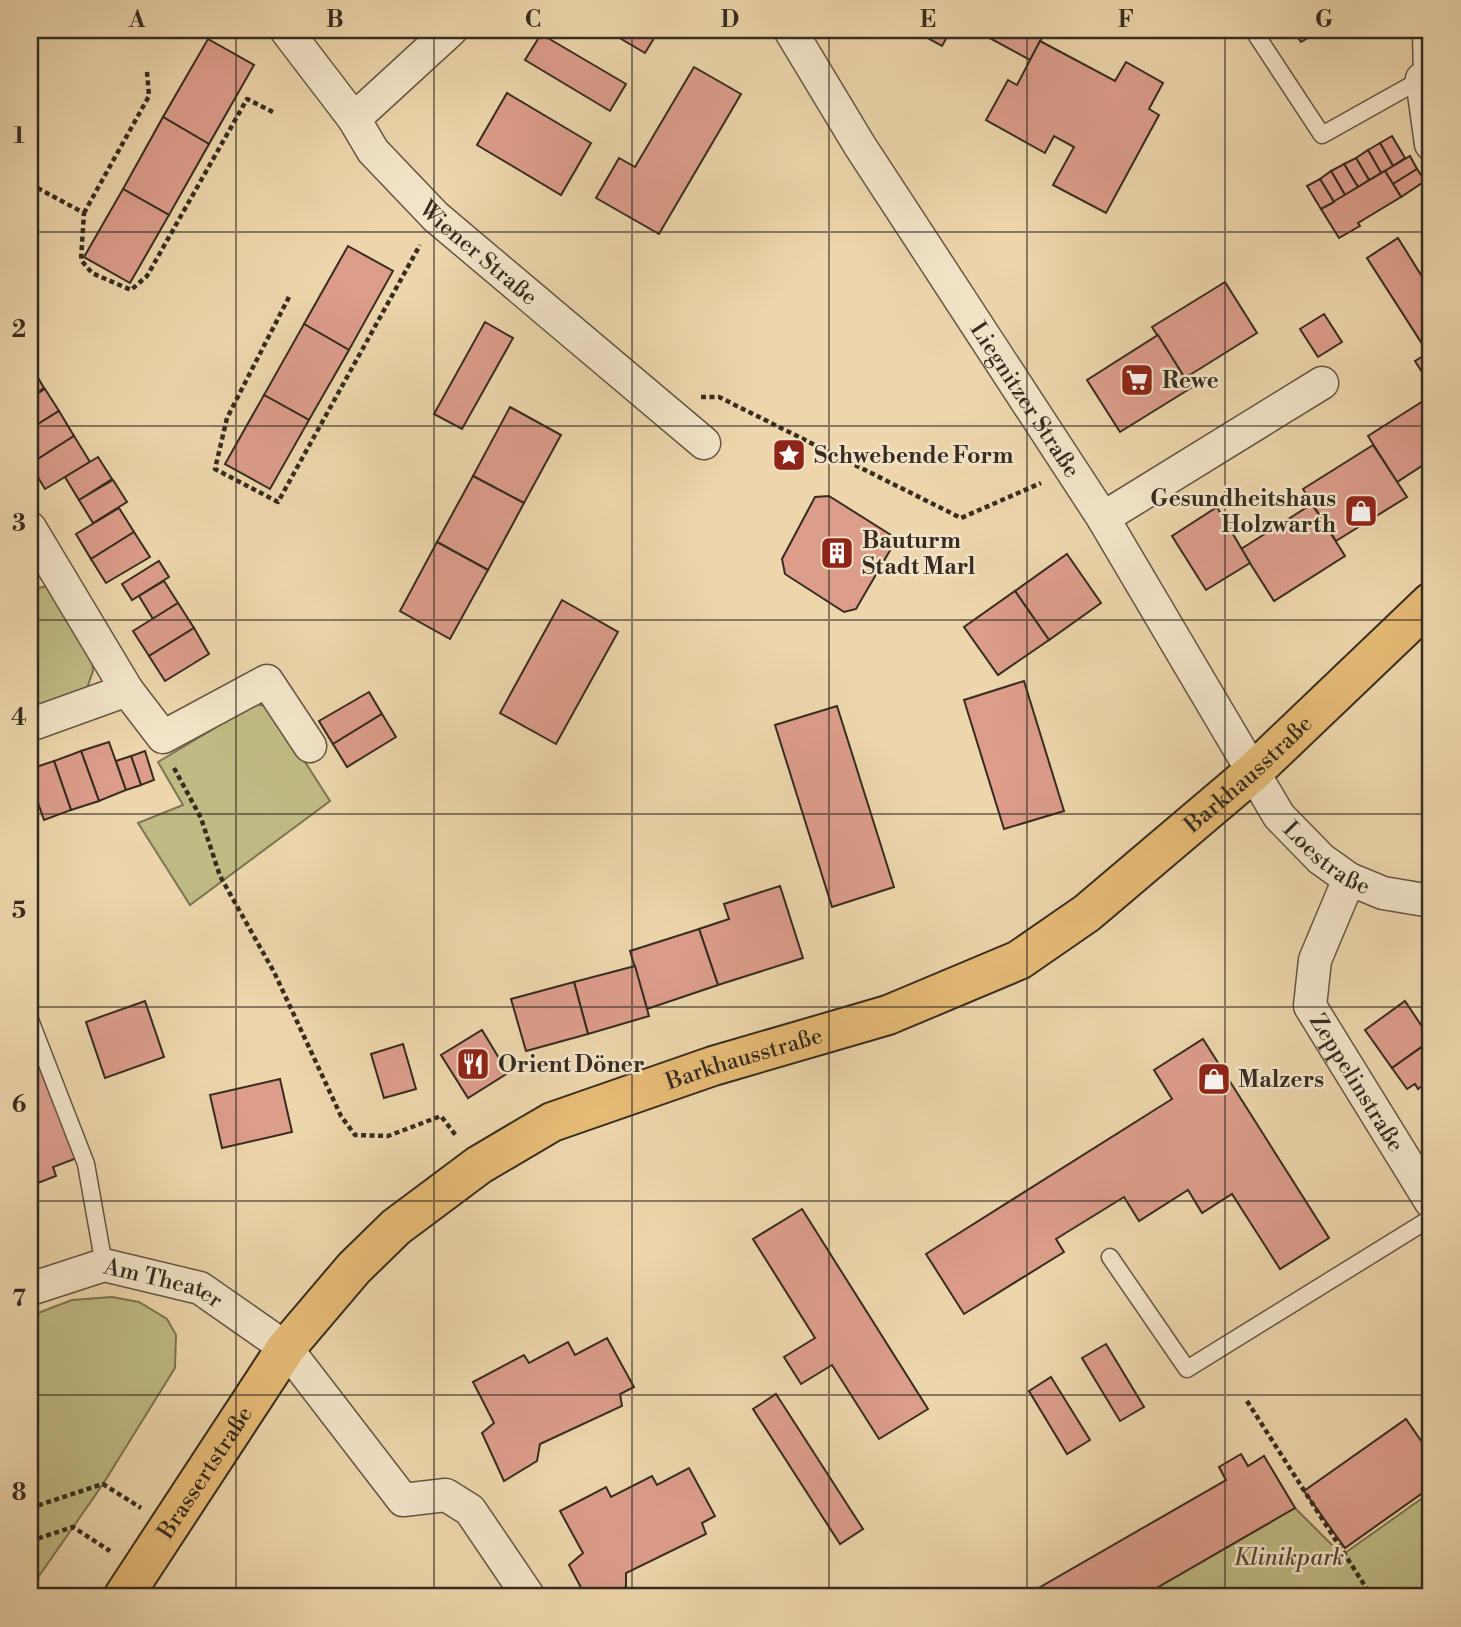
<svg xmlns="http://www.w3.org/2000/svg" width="1461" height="1627" font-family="'Libre Bodoni',serif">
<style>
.green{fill:#c0bb84;stroke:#7c7452;stroke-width:2}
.building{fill:#dc9d8b;stroke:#372c20;stroke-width:2}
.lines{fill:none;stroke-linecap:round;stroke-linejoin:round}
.service-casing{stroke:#645643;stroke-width:19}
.minor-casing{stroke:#645643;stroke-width:35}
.primary-casing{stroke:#372c20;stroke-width:42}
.path{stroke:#372c20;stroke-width:4.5;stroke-dasharray:5 3.5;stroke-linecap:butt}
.service{stroke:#f3e4c9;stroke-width:16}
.minor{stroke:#f3e4c9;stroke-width:32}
.primary{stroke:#e6bb76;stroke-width:38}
.grid{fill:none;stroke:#372c20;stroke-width:2;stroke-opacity:0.55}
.labels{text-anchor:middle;stroke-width:5;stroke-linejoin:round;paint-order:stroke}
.street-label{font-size:23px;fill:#372c20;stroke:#f3e4c9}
.poi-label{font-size:23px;font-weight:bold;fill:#372c20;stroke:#f3e4c9;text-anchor:start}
.park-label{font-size:23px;font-style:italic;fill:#524934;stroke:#f3e4c9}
.neatline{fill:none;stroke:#372c20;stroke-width:2.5}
.grid-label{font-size:23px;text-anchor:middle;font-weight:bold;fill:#372c20}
</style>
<rect width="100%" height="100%" fill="#edd6ac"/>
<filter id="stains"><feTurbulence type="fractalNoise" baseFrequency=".00286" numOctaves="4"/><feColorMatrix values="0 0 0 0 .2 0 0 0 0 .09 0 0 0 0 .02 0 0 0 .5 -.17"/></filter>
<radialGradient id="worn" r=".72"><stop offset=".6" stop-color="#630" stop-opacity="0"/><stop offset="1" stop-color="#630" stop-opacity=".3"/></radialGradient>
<g class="green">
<polygon points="46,586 92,660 93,671 87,688 30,712 30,591"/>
<polygon points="255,704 270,707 330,801 190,905 138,823 183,805 158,762"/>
<polygon points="112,1297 139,1302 167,1319 176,1335 175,1368 103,1484 30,1589 30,1316 72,1300"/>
<polygon points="1431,1492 1431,1597 1141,1597 1295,1508 1342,1555"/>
</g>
<g class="building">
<polygon points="606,30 659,30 645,53"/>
<polygon points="913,30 951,30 942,46"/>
<polygon points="975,30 1046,30 1030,60"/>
<polygon points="1293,30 1321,30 1301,42"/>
<polygon points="541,34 626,84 610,111 525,60"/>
<polygon points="208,39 254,65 209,144 163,117"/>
<polygon points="1040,41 1115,81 1126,62 1163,83 1149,109 1159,115 1106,213 1053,185 1074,147 1054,136 1045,153 986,120 1008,80 1017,85"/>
<polygon points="694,67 741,94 659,234 596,198 619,158 635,167"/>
<polygon points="507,93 591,143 561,195 477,145"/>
<polygon points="163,117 209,144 169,215 123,189"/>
<polygon points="1392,136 1405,158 1393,166 1380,143"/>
<polygon points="1380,143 1393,166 1381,173 1368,150"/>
<polygon points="1368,150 1381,173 1369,180 1356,158"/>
<polygon points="1410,156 1417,169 1393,184 1385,171"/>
<polygon points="1356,158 1369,180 1358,187 1344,164"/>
<polygon points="1344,164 1358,187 1345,195 1331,171"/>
<polygon points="1417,169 1425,181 1401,197 1393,184"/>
<polygon points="1331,171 1345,195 1334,202 1320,179"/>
<polygon points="1385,171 1401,197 1358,223 1360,226 1339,238 1321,209"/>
<polygon points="1320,179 1334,202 1321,209 1307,186"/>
<polygon points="123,189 169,215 130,283 84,257"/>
<polygon points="1398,238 1431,291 1431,351 1428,353 1367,258"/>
<polygon points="348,246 393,271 349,350 304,324"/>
<polygon points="1225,282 1257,333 1185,378 1152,327"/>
<polygon points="1324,314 1342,342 1318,357 1300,329"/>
<polygon points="485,322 513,338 462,429 434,414"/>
<polygon points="304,324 349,350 309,420 264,395"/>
<polygon points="1158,335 1191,388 1120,432 1087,380"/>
<polygon points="1431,351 1431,386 1415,361"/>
<polygon points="37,376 44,388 30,397 30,380"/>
<polygon points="45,389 59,411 30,429 30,398"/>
<polygon points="264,395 309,420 270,489 225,464"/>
<polygon points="1431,396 1431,460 1397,482 1368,436"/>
<polygon points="510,407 561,435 524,503 473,476"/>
<polygon points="59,411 74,436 30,464 30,429"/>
<polygon points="74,436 90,462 45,489 30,464"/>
<polygon points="1373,445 1407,497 1336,541 1303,489"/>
<polygon points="98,457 112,479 79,500 65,477"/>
<polygon points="473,476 524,503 488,570 437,542"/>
<polygon points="113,480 127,502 93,523 79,500"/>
<polygon points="829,496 891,535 892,547 856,609 844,612 785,574 782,559 815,497"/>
<polygon points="1312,504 1345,556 1274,601 1241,549"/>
<polygon points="1217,507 1250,563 1206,590 1172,536"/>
<polygon points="119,508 134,532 91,559 76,534"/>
<polygon points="134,532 150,557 106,583 91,559"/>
<polygon points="437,542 488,570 450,639 400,611"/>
<polygon points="1067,554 1101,603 1049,640 1015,591"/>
<polygon points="159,561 169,577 132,600 122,584"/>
<polygon points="164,581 178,603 153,619 139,596"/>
<polygon points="1015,591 1049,640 998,675 964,627"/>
<polygon points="562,600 618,632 556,744 500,713"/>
<polygon points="178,603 194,628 149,656 133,631"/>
<polygon points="194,628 209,654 165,681 149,656"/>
<polygon points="1024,681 1064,811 1004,829 964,700"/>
<polygon points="369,692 382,714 333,744 319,721"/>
<polygon points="837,706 894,887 832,907 775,725"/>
<polygon points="382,714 396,737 347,767 333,744"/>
<polygon points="109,742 126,790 99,801 81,751"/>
<polygon points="81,751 99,801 71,810 54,761"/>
<polygon points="145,751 154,780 141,785 131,756"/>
<polygon points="131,756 141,785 126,790 116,761"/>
<polygon points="54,761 71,810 44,820 30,780 30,769"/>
<polygon points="780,886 803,958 718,985 699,929 729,919 724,904"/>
<polygon points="699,929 718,985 647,1009 630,951"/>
<polygon points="635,966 649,1016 588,1034 574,982"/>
<polygon points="574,982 588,1034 526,1051 511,999"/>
<polygon points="145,1001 164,1057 105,1078 86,1022"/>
<polygon points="1405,1001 1431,1040 1392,1068 1365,1030"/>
<polygon points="482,1030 508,1073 468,1098 441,1055"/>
<polygon points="30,1034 77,1158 53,1167 56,1176 30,1186"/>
<polygon points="1203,1039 1329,1238 1280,1269 1232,1194 1202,1213 1188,1190 1139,1221 1124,1197 1056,1239 1064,1252 964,1314 926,1254 1172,1099 1154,1070"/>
<polygon points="403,1044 416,1089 384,1098 371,1054"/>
<polygon points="1426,1044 1431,1052 1431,1079 1418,1089 1415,1084 1407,1089 1392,1068"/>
<polygon points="280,1079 292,1132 222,1148 210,1095"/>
<polygon points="802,1209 928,1409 879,1439 832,1365 801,1384 784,1357 815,1338 753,1239"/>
<polygon points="607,1338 634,1387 620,1394 622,1406 540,1444 537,1461 504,1481 482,1433 494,1423 473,1382 524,1355 529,1363 568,1342 575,1355"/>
<polygon points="1106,1344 1144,1407 1120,1421 1082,1358"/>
<polygon points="1051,1377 1090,1440 1067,1454 1029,1391"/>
<polygon points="776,1394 863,1529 840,1544 753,1409"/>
<polygon points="1406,1419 1431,1455 1431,1487 1345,1548 1304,1491"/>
<polygon points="1241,1454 1248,1466 1264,1456 1295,1508 1141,1597 1023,1597 1226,1480 1219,1467"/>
<polygon points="689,1468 715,1516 702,1523 706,1534 626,1573 626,1587 607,1597 586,1597 569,1565 583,1553 560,1511 606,1487 611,1497 652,1476 657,1485"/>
</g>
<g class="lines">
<defs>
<g id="service">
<polyline points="1253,30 1322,135 1422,79 1421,30"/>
<polyline points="30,1020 86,1164 104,1265"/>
<polyline points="1110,1257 1187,1369 1431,1218"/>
</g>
<g id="minor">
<path id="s1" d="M286,30L354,119L373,151L436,217L704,443"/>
<path id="s2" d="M790,30L860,146L1103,518L1279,816L1321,859L1349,879L1383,893L1431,901"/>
<polyline points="1422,79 1431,144"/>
<polyline points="354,119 451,30"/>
<polyline points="1103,518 1322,383"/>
<polyline points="30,528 127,690 30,725"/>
<polyline points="127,690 163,737 267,681 310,746"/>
<path id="s3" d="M1349,879L1315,960L1310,1006L1431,1202"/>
<path id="s4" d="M30,1289L104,1265L200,1288L286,1348L403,1500L446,1495L470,1510L529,1597"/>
</g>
<g id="primary">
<path id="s5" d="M123,1597L286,1348L354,1268L396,1227L479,1165L552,1122L713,1066L888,1015L1019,960L1087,913L1252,773L1431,602"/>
</g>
</defs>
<use href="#service" class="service-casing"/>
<use href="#minor" class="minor-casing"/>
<use href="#primary" class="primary-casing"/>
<g class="path">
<polyline points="30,31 30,30"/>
<polyline points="30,184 84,213 81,260 92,273 131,290 147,276 247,99 275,113"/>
<polyline points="84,213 149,96 147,72"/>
<polyline points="289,297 227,418 215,469 278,502 420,245"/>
<polyline points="701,397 719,397 961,518 1041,483"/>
<polyline points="174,768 201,818 220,876 274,972 341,1116 355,1135 388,1136 441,1116 457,1137"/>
<polyline points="1247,1401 1372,1597"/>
<polyline points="30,1508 103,1484 141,1508"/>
<polyline points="30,1541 73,1527 110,1551"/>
</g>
<use href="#service" class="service"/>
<use href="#minor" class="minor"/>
<use href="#primary" class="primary"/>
</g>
<path class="grid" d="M236,30V1597M434,30V1597M632,30V1597M829,30V1597M1027,30V1597M1225,30V1597M30,232H1431M30,426H1431M30,620H1431M30,814H1431M30,1007H1431M30,1201H1431M30,1395H1431"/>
<defs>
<symbol id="supermarket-square" viewBox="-11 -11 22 22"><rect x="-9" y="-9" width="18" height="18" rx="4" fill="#8f2418" stroke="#f3e4c9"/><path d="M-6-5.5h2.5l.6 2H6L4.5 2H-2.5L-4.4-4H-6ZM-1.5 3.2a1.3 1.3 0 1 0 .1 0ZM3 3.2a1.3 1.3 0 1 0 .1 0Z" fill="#fff"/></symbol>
<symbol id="sight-square" viewBox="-11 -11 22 22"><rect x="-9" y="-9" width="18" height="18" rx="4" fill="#8f2418" stroke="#f3e4c9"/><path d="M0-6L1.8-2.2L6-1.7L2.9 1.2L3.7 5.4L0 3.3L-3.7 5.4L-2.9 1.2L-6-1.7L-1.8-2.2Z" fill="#fff"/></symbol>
<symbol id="shop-square" viewBox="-11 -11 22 22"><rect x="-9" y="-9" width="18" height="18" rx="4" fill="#8f2418" stroke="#f3e4c9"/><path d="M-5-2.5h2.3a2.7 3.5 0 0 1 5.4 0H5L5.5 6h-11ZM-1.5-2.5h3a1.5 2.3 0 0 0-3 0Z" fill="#fff"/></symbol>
<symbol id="building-square" viewBox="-11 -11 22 22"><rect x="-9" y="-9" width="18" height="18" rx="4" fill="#8f2418" stroke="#f3e4c9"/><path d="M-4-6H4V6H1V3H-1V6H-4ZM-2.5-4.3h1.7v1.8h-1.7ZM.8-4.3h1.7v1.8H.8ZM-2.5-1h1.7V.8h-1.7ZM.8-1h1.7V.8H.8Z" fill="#fff"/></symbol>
<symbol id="restaurant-square" viewBox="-11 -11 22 22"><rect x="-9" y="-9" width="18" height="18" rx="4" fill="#8f2418" stroke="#f3e4c9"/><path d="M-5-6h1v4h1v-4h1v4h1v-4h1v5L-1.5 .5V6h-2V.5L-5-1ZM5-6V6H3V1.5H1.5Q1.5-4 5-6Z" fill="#fff"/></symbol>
</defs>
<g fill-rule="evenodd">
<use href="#supermarket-square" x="1118" y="361" width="38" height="38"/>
<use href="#sight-square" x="770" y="436" width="38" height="38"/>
<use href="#shop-square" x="1342" y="492" width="38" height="38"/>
<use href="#building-square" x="818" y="534" width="38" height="38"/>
<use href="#restaurant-square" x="454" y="1045" width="38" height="38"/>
<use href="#shop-square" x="1195" y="1060" width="38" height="38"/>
</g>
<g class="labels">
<g class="street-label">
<text dy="8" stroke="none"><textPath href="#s1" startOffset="296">Wiener Straße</textPath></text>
<text dy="8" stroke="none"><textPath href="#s2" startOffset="438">Liegnitzer Straße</textPath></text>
<text dy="8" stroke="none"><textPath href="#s5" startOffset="1440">Barkhausstraße</textPath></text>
<text dy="8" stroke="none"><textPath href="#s2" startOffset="990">Loestraße</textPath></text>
<text dy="8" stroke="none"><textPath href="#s5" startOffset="852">Barkhausstraße</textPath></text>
<text dy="8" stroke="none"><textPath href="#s3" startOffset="224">Zeppelinstraße</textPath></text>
<text dy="8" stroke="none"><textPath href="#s4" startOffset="140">Am Theater</textPath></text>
<text dy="8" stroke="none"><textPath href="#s5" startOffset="149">Brassertstraße</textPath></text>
</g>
<g class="poi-label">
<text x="1162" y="388">Rewe</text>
<text x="814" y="463">Schwebende Form</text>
<text x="1336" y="506" text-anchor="end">Gesundheitshaus<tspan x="1336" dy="26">Holzwarth</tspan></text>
<text x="862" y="548">Bauturm<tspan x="862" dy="26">Stadt Marl</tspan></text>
<text x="498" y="1072">Orient Döner</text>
<text x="1238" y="1087">Malzers</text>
</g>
<g class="park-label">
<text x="1289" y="1565">Klinikpark</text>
</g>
</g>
<rect width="1461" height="1627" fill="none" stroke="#edd6ac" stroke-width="77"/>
<rect x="38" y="38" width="1384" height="1550" class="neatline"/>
<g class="grid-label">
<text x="137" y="27">A</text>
<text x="335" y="27">B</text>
<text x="533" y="27">C</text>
<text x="730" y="27">D</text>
<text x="928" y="27">E</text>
<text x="1126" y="27">F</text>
<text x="1324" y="27">G</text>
<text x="19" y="143">1</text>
<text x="19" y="337">2</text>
<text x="19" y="531">3</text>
<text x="19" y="725">4</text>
<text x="19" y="918">5</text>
<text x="19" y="1112">6</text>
<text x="19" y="1306">7</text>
<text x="19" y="1500">8</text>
</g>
<rect width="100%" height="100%" filter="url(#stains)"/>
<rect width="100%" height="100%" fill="url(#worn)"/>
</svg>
